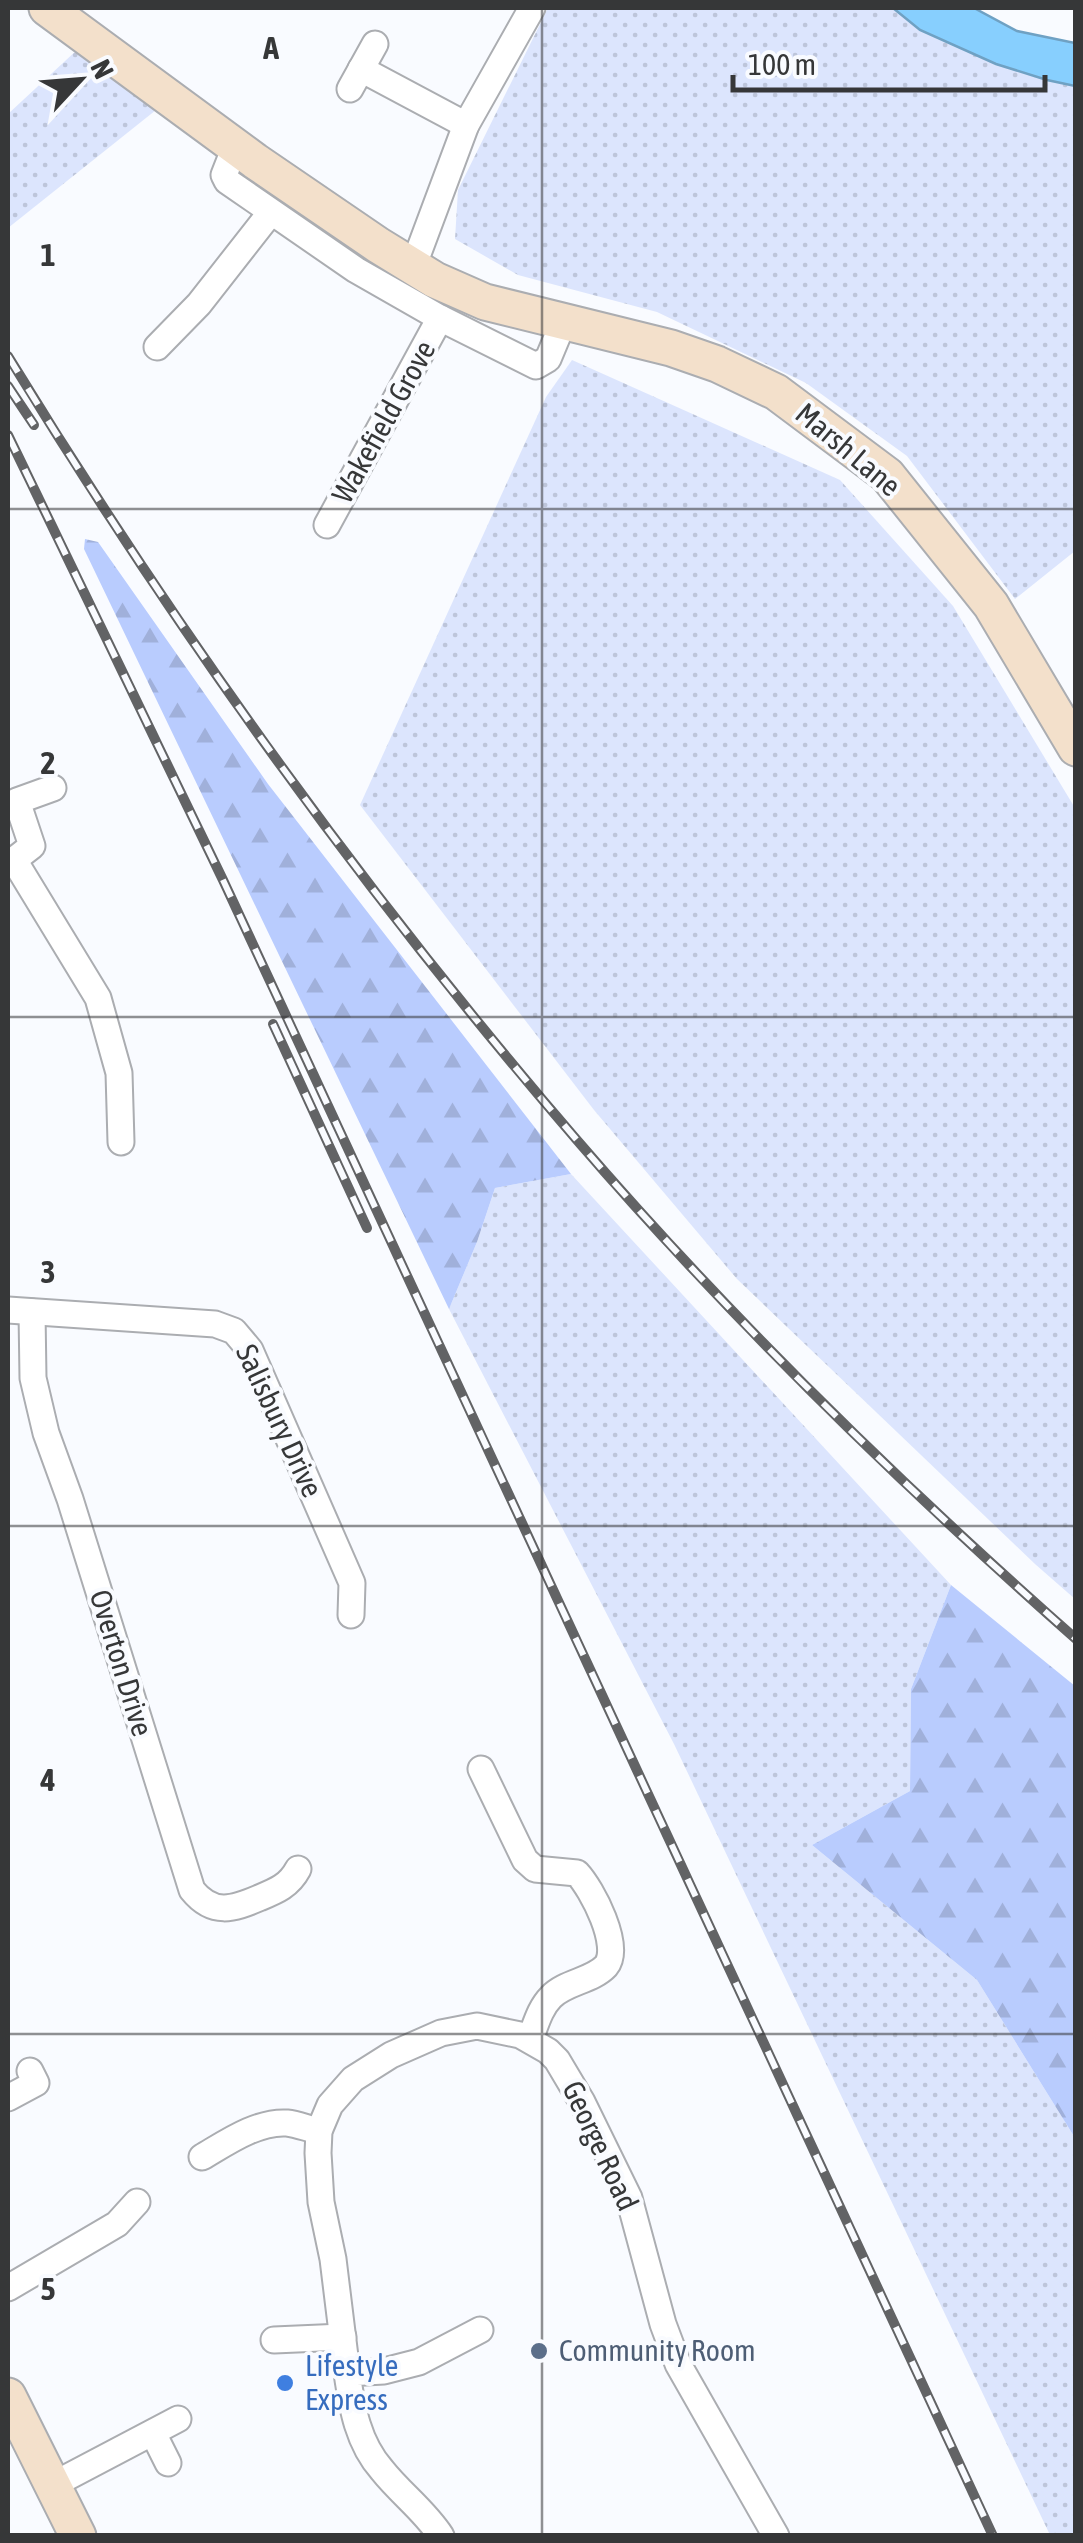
<svg xmlns="http://www.w3.org/2000/svg" width="1083" height="2543" font-family="'Asap Condensed',sans-serif">
<style>
.grass{fill:url(#grass-dots)}
.forest{fill:url(#forest-firs)}
.water{fill:#87cffe;stroke:#6fa1c3;stroke-width:2.5}
.lines{fill:none;stroke-linecap:round;stroke-linejoin:round}
.minor-casing{stroke:#abadb1;stroke-width:29}
.secondary-casing{stroke:#abadb1;stroke-width:39}
.minor{stroke:#fff;stroke-width:25}
.secondary{stroke:#f3e0cb;stroke-width:35}
.rail-casing{stroke:#626365;stroke-width:10}
.rail{stroke:#f9fbff;stroke-width:6;stroke-dasharray:19;stroke-linecap:butt}
.grid{fill:none;stroke:#363738;stroke-width:2.5;stroke-opacity:0.55}
.service-dot{fill:#5c6f8a;stroke:#f9fbff;stroke-width:4}
.shop-dot{fill:#3f7fe0;stroke:#f9fbff;stroke-width:4}
.labels{text-anchor:middle;stroke-width:8;stroke-linejoin:round;paint-order:stroke}
.street-label{font-size:30px;fill:#363738;stroke:#f9fbff}
.service-label{font-size:30px;fill:#4e5e75;stroke:#f9fbff;text-anchor:start}
.shop-label{font-size:30px;fill:#366cbe;stroke:#f9fbff;text-anchor:start}
.grid-label{font-size:32px;text-anchor:middle;font-weight:bold;fill:#363738;stroke:#f9fbff;stroke-width:8;stroke-linejoin:round;paint-order:stroke}
</style>
<defs>
<pattern id="grass-dots" width="8" height="8" patternUnits="userSpaceOnUse" patternTransform="scale(2.5)"><rect width="8" height="8" fill="#dce5fd"/><path d="M2 2h.1M6 6h.1" fill="none" stroke="#bdc5da" stroke-width="1.8" stroke-linecap="round"/></pattern>
<pattern id="forest-firs" width="22" height="20" patternUnits="userSpaceOnUse" patternTransform="scale(2.5)"><rect width="22" height="20" fill="#b9ccfe"/><path d="M5 1l3.5 6h-7zM16 11l3.5 6h-7z" fill="#a0b0da"/></pattern>
</defs>
<rect width="100%" height="100%" fill="#f9fbff"/>
<g class="grass">
<polygon points="548,8 893,8 920,30 996,64 1047,80 1075,86 1075,551 1015,599 907,456 806,383 657,312 518,275 455,239 458,190"/>
<polygon points="78,49 156,110 8,228 8,114"/>
<polygon points="572,360 840,480 953,606 1075,808 1075,1599 1035,1564 737,1279 594,1110 360,805 546,397"/>
<polygon points="571,1174 951,1585 911,1689 910,1791 812,1845 977,1980 1075,2138 1075,2535 1050,2535 674,1744 449,1309 477,1242 495,1188"/>
</g>
<g class="forest">
<polygon points="85,539 98,542 268,784 571,1174 495,1188 477,1242 449,1309 84,549"/>
<polygon points="951,1585 1075,1686 1075,2138 977,1980 812,1845 910,1791 911,1689"/>
</g>
<polygon class="water" points="893,8 974,8 1017,31 1075,43 1075,86 1047,80 996,64 920,30"/>
<g class="lines">
<defs>
<g id="minor">
<polyline points="361,69 466,125"/>
<polyline points="350,89 375,44"/>
<polyline points="235,147 224,175 227,181 356,270 440,318 536,366 548,359 563,323"/>
<polyline points="413,267 466,125 532,8"/>
<polyline points="157,347 199,304 271,212"/>
<polyline points="327,525 440,318"/>
<polyline points="14,860 32,846 17,801 53,788"/>
<polyline points="8,861 14,860 98,998 119,1073 121,1142"/>
<polyline points="8,1310 215,1324 234,1331 250,1350 352,1583 351,1615"/>
<path d="M32,1312L33,1378L46,1433L70,1499L192,1890C213,1916 233,1909 259,1898C276,1891 289,1886 298,1869"/>
<path d="M481,1769L525,1860L535,1869L577,1873C592,1889 622,1946 606,1966C592,1981 565,1982 551,1997C540,2008 536,2024 530,2039"/>
<polyline points="8,2098 36,2083 30,2071"/>
<path d="M202,2157C226,2143 257,2121 287,2123C297,2124 309,2129 319,2131"/>
<polyline points="8,2288 117,2224 137,2202"/>
<polyline points="274,2340 343,2337"/>
<polyline points="347,2373 333,2259 321,2202 318,2153 319,2131 330,2105 353,2079 391,2055 441,2033 477,2026 520,2035 548,2051 557,2060 582,2102 629,2198 663,2324 678,2364 776,2536"/>
<polyline points="153,2433 168,2463"/>
<polyline points="52,2483 64,2479 178,2419"/>
<path d="M441,2536C424,2510 401,2494 382,2470C358,2443 352,2408 347,2373L384,2371L419,2362L480,2330"/>
</g>
<g id="secondary">
<polyline points="47,8 255,161 378,245 435,280 485,302 671,348 717,364 776,392 887,475 991,605 1076,748"/>
<polyline points="8,2396 78,2536"/>
</g>
</defs>
<use href="#minor" class="minor-casing"/>
<use href="#secondary" class="secondary-casing"/>
<use href="#minor" class="minor"/>
<use href="#secondary" class="secondary"/>
<defs>
<g id="rail">
<path d="M8,356C176,631 365,894 576,1139C730,1318 899,1483 1076,1639"/>
<polyline points="8,386 34,425"/>
<polyline points="8,435 223,880 993,2536"/>
<polyline points="273,1024 367,1228"/>
</g>
</defs>
<use href="#rail" class="rail-casing"/>
<use href="#rail" class="rail"/>
</g>
<path class="grid" d="M542,8V2536M8,509H1076M8,1017H1076M8,1526H1076M8,2034H1076"/>
<circle class="service-dot" cx="539" cy="2351" r="10"/>
<circle class="shop-dot" cx="285" cy="2383" r="10"/>
<g class="labels">
<g class="street-label">
<text transform="translate(384 422) rotate(-61)" y="10">Wakefield Grove</text>
<text transform="translate(848 450) rotate(40)" y="10">Marsh Lane</text>
<text transform="translate(279 1421) rotate(65)" y="10">Salisbury Drive</text>
<text transform="translate(121 1663) rotate(73)" y="10">Overton Drive</text>
<text transform="translate(600 2146) rotate(65)" y="10">George Road</text>
</g>
<g class="service-label">
<text x="559" y="2361">Community Room</text>
</g>
<g class="shop-label">
<text x="305" y="2376">Lifestyle<tspan x="305" dy="34">Express</tspan></text>
</g>
</g>
<g class="grid-label">
<text x="271" y="59">A</text>
<text x="48" y="266">1</text>
<text x="48" y="774">2</text>
<text x="48" y="1283">3</text>
<text x="48" y="1791">4</text>
<text x="48" y="2300">5</text>
</g>
<rect width="1083" height="2543" fill="none" stroke="#363738" stroke-width="20"/>
<g transform="translate(80 80) rotate(64)" stroke="#f9fbff" stroke-width="8" paint-order="stroke">
<path d="M0-8L18 38L0 25L-18 38Z" fill="#363738"/>
<text y="-15" font-size="28" font-weight="bold" text-anchor="middle" fill="#363738">N</text>
</g>
<path d="M733 75v15h312v-15" fill="none" stroke="#363738" stroke-width="5"/>
<text x="748" y="75" font-size="30" fill="#363738" stroke="#f9fbff" stroke-width="8" paint-order="stroke">100 m</text>
</svg>
